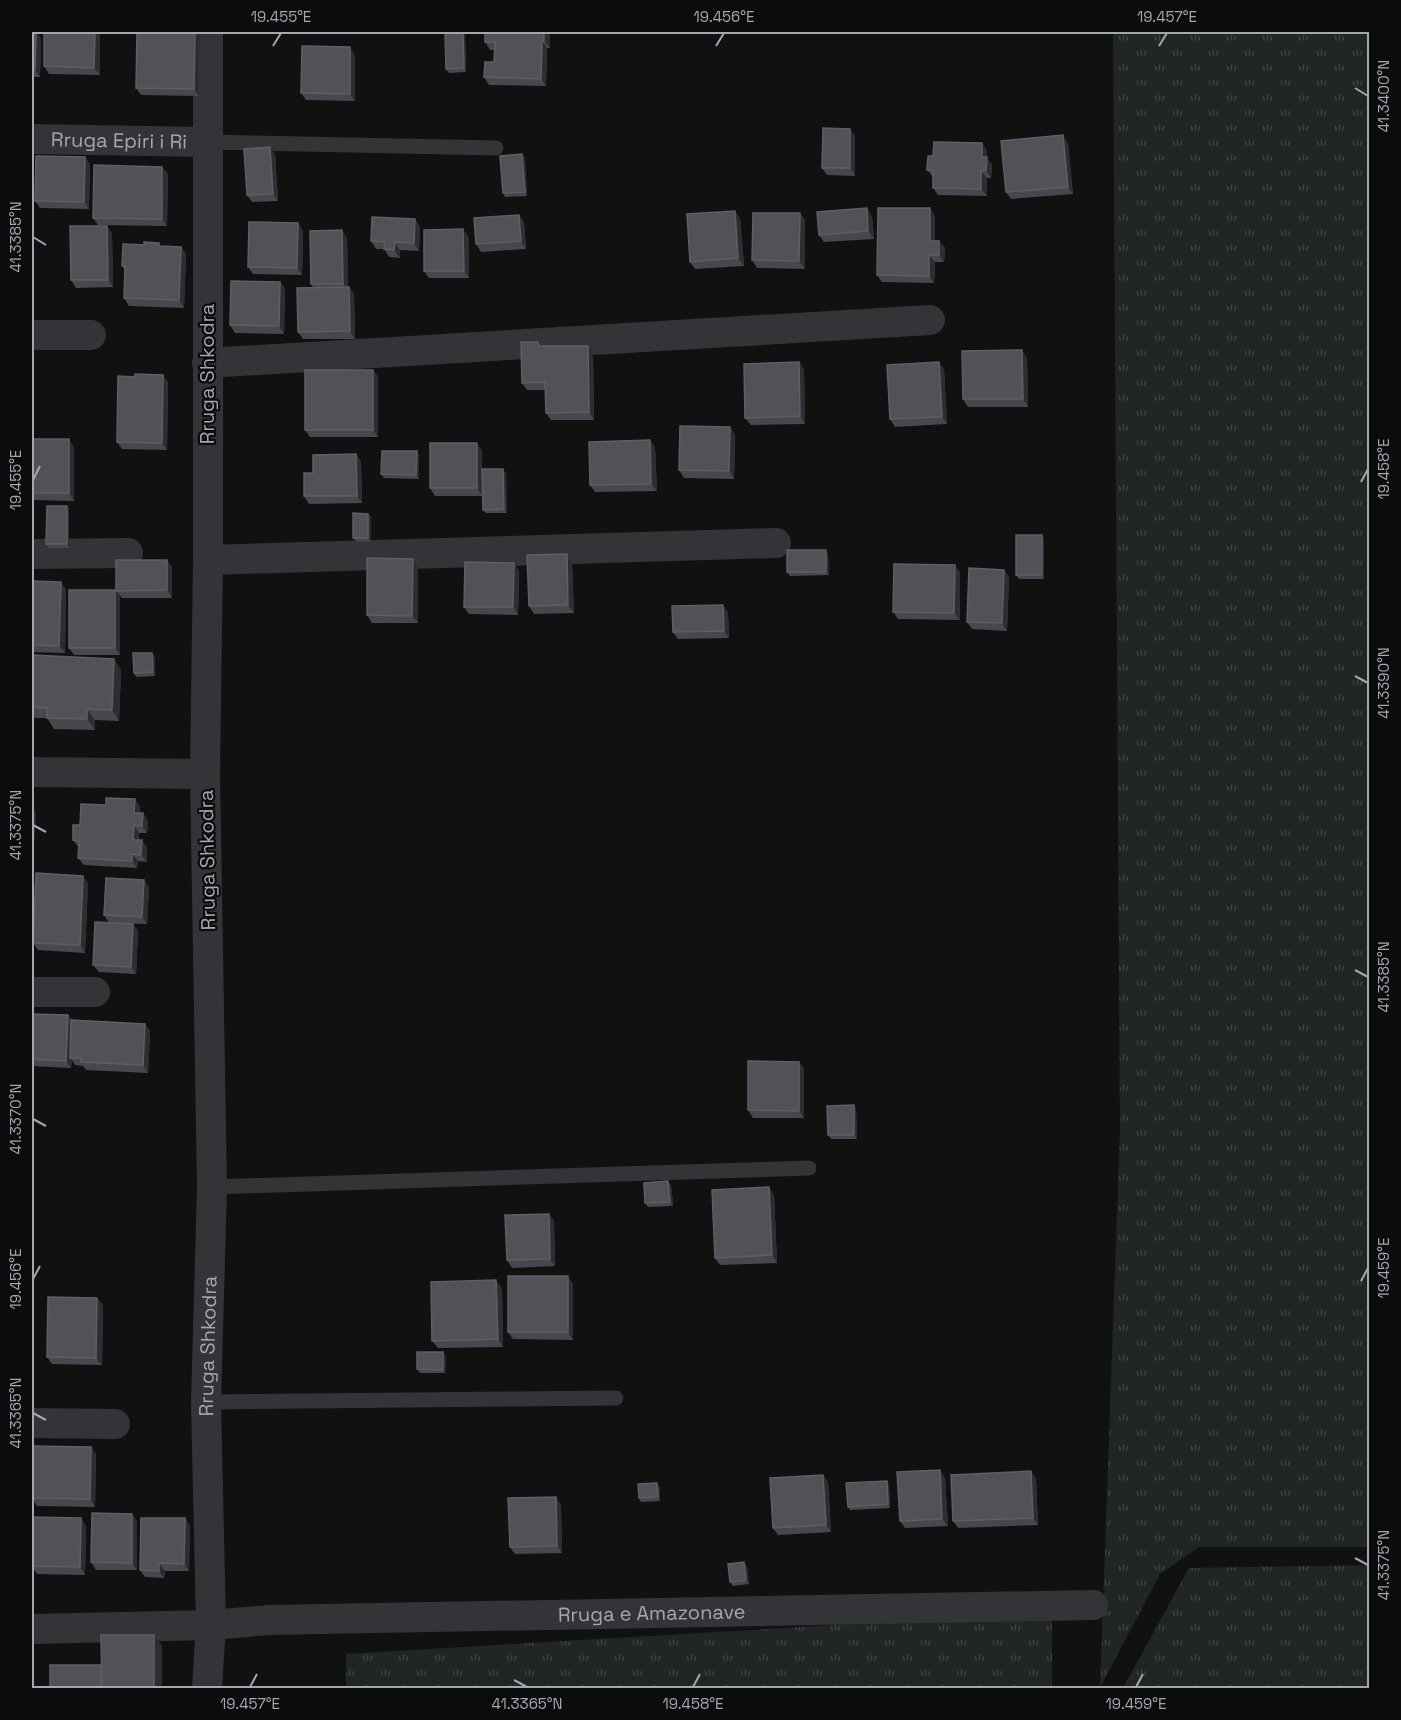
<svg xmlns="http://www.w3.org/2000/svg" width="1401" height="1720" font-family="'Space Grotesk',sans-serif">
<style>
.grass{fill:url(#grass-tufts)}
.lines{fill:none;stroke-linecap:round;stroke-linejoin:round}
.lane{stroke:#343438;stroke-width:15}
.street{stroke:#343438;stroke-width:30}
.wall{fill:#47484d}
.shaded-wall{fill:#2d2e31}
.building{fill:#515257;stroke:#5e5f65;stroke-width:1.5}
.ticks{fill:none;stroke:#a4a6b1;stroke-width:2}
.labels{text-anchor:middle;stroke-width:4.5;stroke-linejoin:round;paint-order:stroke}
.street-label{font-size:20px;fill:#a4a6b1;stroke:#0c0c0d}
.neatline{fill:none;stroke:#a4a6b1;stroke-width:2}
.ticks-label{font-size:15px;text-anchor:middle;fill:#a4a6b1}
</style>
<defs>
<pattern id="grass-tufts" width="24" height="20" patternUnits="userSpaceOnUse" patternTransform="scale(1.5)"><rect width="24" height="20" fill="#202621"/><path d="M3 7l-1-3M5 7V3M7 7l1-3M15 17l-1-3M17 17v-4M19 17l1-3" fill="none" stroke="#3d423f"/></pattern>
</defs>
<rect width="100%" height="100%" fill="#111112"/>
<g class="grass">
<polygon points="1113,32 1369,32 1369,1547 1199,1547 1160,1574 1100,1688 1120,1131"/>
<polygon points="1369,1565 1369,1688 1123,1688 1189,1568"/>
<polygon points="1052,1612 1052,1688 346,1688 346,1654"/>
</g>
<g class="lines">
<g class="lane">
<polyline points="207,142 496,148"/>
<polyline points="212,1187 809,1168"/>
<polyline points="206,1402 616,1398"/>
</g>
<g class="street">
<path id="s1" d="M32,139L207,142"/>
<polyline points="32,335 91,335"/>
<polyline points="207,363 930,320"/>
<polyline points="32,554 128,553"/>
<polyline points="208,560 776,543"/>
<polyline points="32,772 205,774"/>
<polyline points="32,992 95,992"/>
<polyline points="32,1423 115,1424"/>
<path id="s2" d="M32,1629L211,1625L269,1620L1093,1605"/>
<path id="s3" d="M207,1688L211,1625L206,1402L212,1187L205,774L208,560V32"/>
</g>
</g>
<g class="wall">
<polygon points="32,32 41,38 40,77 32,77"/>
<polygon points="44,32 99,32 100,33 100,75 49,74 44,66"/>
<polygon points="195,32 197,32 200,36 199,96 141,95 136,88"/>
<polygon points="465,32 466,72 449,73 446,69"/>
<polygon points="485,32 550,32 550,48 547,48 546,86 489,85 484,77 494,62 494,50 490,50 485,42"/>
<polygon points="355,55 355,101 306,100 301,93"/>
<polygon points="855,136 855,176 827,175 822,168"/>
<polygon points="982,143 987,151 987,158 992,165 991,178 987,178 987,196 938,195 933,188 933,177 927,170 933,156"/>
<polygon points="1068,143 1073,194 1011,199 1006,192"/>
<polygon points="275,154 278,201 252,202 247,195"/>
<polygon points="522,154 525,158 527,196 505,197 503,193"/>
<polygon points="85,157 90,164 89,209 40,208 35,201"/>
<polygon points="168,174 167,226 98,225 93,218"/>
<polygon points="800,213 805,220 805,269 757,268 752,260"/>
<polygon points="519,215 524,222 526,249 481,252 476,244"/>
<polygon points="872,216 874,239 824,242 819,235"/>
<polygon points="935,216 935,241 939,241 945,248 944,262 935,262 934,283 882,282 877,275"/>
<polygon points="740,218 744,266 695,269 690,262"/>
<polygon points="298,223 303,231 302,275 253,274 248,267"/>
<polygon points="107,226 112,233 113,287 76,288 71,280"/>
<polygon points="420,226 419,251 400,250 400,258 389,257 384,249 376,249 371,241"/>
<polygon points="469,237 469,278 429,278 424,271"/>
<polygon points="347,238 348,287 349,287 354,294 355,339 303,339 298,332 313,287 311,284"/>
<polygon points="161,246 181,247 186,254 184,308 129,306 124,298 125,270 122,266"/>
<polygon points="280,282 285,289 284,334 235,333 230,325"/>
<polygon points="538,342 541,346 588,346 593,353 594,420 551,420 546,413 545,390 527,390 522,383"/>
<polygon points="1027,358 1028,407 968,407 963,399"/>
<polygon points="799,362 804,370 805,424 751,425 745,418"/>
<polygon points="944,369 947,424 895,427 890,419"/>
<polygon points="373,370 378,377 378,437 310,437 305,430"/>
<polygon points="135,377 168,382 167,450 122,449 117,442"/>
<polygon points="735,434 734,479 684,478 679,470"/>
<polygon points="32,439 74,447 74,501 32,500"/>
<polygon points="650,440 655,448 657,491 595,492 590,485"/>
<polygon points="482,451 482,469 506,473 507,513 486,513 483,510 482,480 482,496 435,496 430,488"/>
<polygon points="356,454 361,462 362,503 309,504 304,496 313,473"/>
<polygon points="419,455 419,479 384,478 381,474"/>
<polygon points="67,506 69,509 69,548 49,548 46,544"/>
<polygon points="371,517 371,542 356,541 353,538"/>
<polygon points="1042,535 1044,539 1044,579 1019,579 1016,575"/>
<polygon points="567,554 572,562 574,613 534,614 529,606"/>
<polygon points="828,554 829,575 790,576 787,572"/>
<polygon points="413,559 418,566 418,623 372,623 367,615"/>
<polygon points="167,560 172,568 172,598 122,598 116,591"/>
<polygon points="519,570 518,615 469,614 464,607"/>
<polygon points="960,572 960,620 898,619 893,612"/>
<polygon points="1009,577 1007,631 972,629 967,622"/>
<polygon points="32,581 66,589 65,653 32,652"/>
<polygon points="115,590 120,597 120,655 74,655 69,648"/>
<polygon points="723,605 728,613 729,638 678,639 673,632"/>
<polygon points="32,655 121,670 119,721 95,720 95,730 54,729 47,718 32,718"/>
<polygon points="155,656 155,676 136,677 134,673"/>
<polygon points="140,806 140,813 143,813 148,821 147,833 139,833 139,840 147,847 147,862 138,861 137,868 84,865 78,858 79,848 73,840 80,825"/>
<polygon points="88,883 85,953 38,950 33,943"/>
<polygon points="149,887 147,924 109,923 104,915"/>
<polygon points="133,924 138,931 136,974 99,972 93,965"/>
<polygon points="32,1014 68,1015 72,1020 145,1024 150,1031 148,1073 86,1070 83,1066 75,1065 72,1060 71,1068 32,1066"/>
<polygon points="799,1062 804,1069 804,1118 753,1118 748,1110"/>
<polygon points="854,1105 856,1109 857,1139 831,1139 828,1135"/>
<polygon points="671,1185 673,1206 648,1207 645,1203"/>
<polygon points="774,1195 777,1263 720,1265 715,1258"/>
<polygon points="549,1214 554,1221 555,1266 512,1268 507,1260"/>
<polygon points="573,1284 573,1340 513,1339 508,1332"/>
<polygon points="502,1288 503,1347 438,1348 432,1341"/>
<polygon points="97,1298 103,1305 102,1365 52,1364 47,1357"/>
<polygon points="446,1356 445,1373 420,1373 417,1369"/>
<polygon points="91,1447 96,1454 95,1507 37,1506 32,1498"/>
<polygon points="823,1475 828,1482 831,1532 778,1535 773,1528"/>
<polygon points="945,1478 948,1526 905,1528 900,1521"/>
<polygon points="1036,1479 1038,1525 958,1528 953,1521"/>
<polygon points="887,1481 889,1484 890,1508 850,1510 848,1507"/>
<polygon points="660,1487 660,1501 641,1502 639,1498"/>
<polygon points="556,1497 561,1505 562,1553 515,1554 510,1547"/>
<polygon points="185,1518 190,1526 189,1571 165,1571 164,1578 145,1577 140,1570"/>
<polygon points="137,1521 137,1570 96,1570 91,1562"/>
<polygon points="32,1522 32,1523 86,1526 85,1575 37,1574 33,1568 33,1583 32,1583"/>
<polygon points="747,1566 749,1584 733,1586 730,1582"/>
</g>
<g class="shaded-wall">
<polygon points="36,32 41,38 40,77 35,70"/>
<polygon points="95,32 99,32 100,33 100,75 94,68"/>
<polygon points="195,32 197,32 200,36 199,96 194,89"/>
<polygon points="463,32 465,32 466,72 464,68"/>
<polygon points="544,32 550,32 550,48 544,41"/>
<polygon points="542,41 547,48 546,86 541,79"/>
<polygon points="350,47 355,55 355,101 350,94"/>
<polygon points="850,129 855,136 855,176 850,168"/>
<polygon points="1063,135 1068,143 1073,194 1068,187"/>
<polygon points="982,143 987,151 987,158 992,165 991,178 986,170 982,157"/>
<polygon points="270,147 275,154 278,201 273,194"/>
<polygon points="522,154 525,158 527,196 525,192"/>
<polygon points="85,157 90,164 89,209 84,202"/>
<polygon points="162,167 168,174 167,226 162,219"/>
<polygon points="981,171 987,178 987,196 981,189"/>
<polygon points="867,208 872,216 874,239 868,231"/>
<polygon points="930,208 935,216 935,248 930,241"/>
<polygon points="735,211 740,218 744,266 738,258"/>
<polygon points="800,213 805,220 805,269 799,261"/>
<polygon points="519,215 524,222 526,249 521,241"/>
<polygon points="415,219 420,226 419,251 414,243"/>
<polygon points="298,223 303,231 302,275 297,268"/>
<polygon points="107,226 112,233 113,287 108,280"/>
<polygon points="463,229 469,237 469,278 464,271"/>
<polygon points="342,230 347,238 348,291 343,284"/>
<polygon points="939,241 945,248 944,262 939,255"/>
<polygon points="395,242 400,250 400,258 394,250"/>
<polygon points="181,247 186,254 184,308 179,300"/>
<polygon points="929,255 935,262 934,283 929,276"/>
<polygon points="280,282 285,289 284,334 279,326"/>
<polygon points="349,287 354,294 355,339 350,331"/>
<polygon points="588,346 593,353 594,420 589,412"/>
<polygon points="1022,350 1027,358 1028,407 1023,399"/>
<polygon points="799,362 804,370 805,424 800,416"/>
<polygon points="939,362 944,369 947,424 942,417"/>
<polygon points="373,370 378,377 378,437 373,430"/>
<polygon points="163,375 168,382 167,450 162,443"/>
<polygon points="730,427 735,434 734,479 729,471"/>
<polygon points="69,439 74,447 74,501 69,493"/>
<polygon points="650,440 655,448 657,491 651,484"/>
<polygon points="477,443 482,451 482,496 477,488"/>
<polygon points="417,451 419,455 419,479 416,475"/>
<polygon points="356,454 361,462 362,503 357,496"/>
<polygon points="503,469 506,473 507,513 504,509"/>
<polygon points="67,506 69,509 69,548 67,544"/>
<polygon points="368,514 371,517 371,542 368,538"/>
<polygon points="1042,535 1044,539 1044,579 1042,575"/>
<polygon points="826,550 828,554 829,575 826,572"/>
<polygon points="567,554 572,562 574,613 568,605"/>
<polygon points="413,559 418,566 418,623 412,616"/>
<polygon points="167,560 172,568 172,598 167,590"/>
<polygon points="514,563 519,570 518,615 513,607"/>
<polygon points="955,565 960,572 960,620 954,613"/>
<polygon points="1004,570 1009,577 1007,631 1002,623"/>
<polygon points="61,582 66,589 65,653 59,646"/>
<polygon points="115,590 120,597 120,655 115,648"/>
<polygon points="723,605 728,613 729,638 724,631"/>
<polygon points="152,653 155,656 155,676 153,672"/>
<polygon points="114,659 121,670 119,721 112,710"/>
<polygon points="87,709 95,720 95,730 87,719"/>
<polygon points="135,799 140,806 139,820 134,813"/>
<polygon points="32,806 36,813 33,866 32,864"/>
<polygon points="143,813 148,821 147,833 142,826"/>
<polygon points="134,825 139,833 138,847 133,840"/>
<polygon points="142,840 147,847 147,862 141,855"/>
<polygon points="132,854 138,861 137,868 132,861"/>
<polygon points="83,876 88,883 85,953 80,945"/>
<polygon points="144,880 149,887 147,924 142,917"/>
<polygon points="133,924 138,931 136,974 131,967"/>
<polygon points="68,1015 74,1023 70,1058 72,1060 71,1068 66,1061"/>
<polygon points="145,1024 150,1031 148,1073 143,1065"/>
<polygon points="799,1062 804,1069 804,1118 799,1111"/>
<polygon points="854,1105 856,1109 857,1139 854,1135"/>
<polygon points="668,1181 671,1185 673,1206 670,1202"/>
<polygon points="769,1187 774,1195 777,1263 772,1255"/>
<polygon points="549,1214 554,1221 555,1266 550,1259"/>
<polygon points="568,1276 573,1284 573,1340 568,1332"/>
<polygon points="496,1280 502,1288 503,1347 498,1339"/>
<polygon points="97,1298 103,1305 102,1365 96,1358"/>
<polygon points="443,1352 446,1356 445,1373 443,1370"/>
<polygon points="91,1447 96,1454 95,1507 90,1499"/>
<polygon points="940,1470 945,1478 948,1526 942,1519"/>
<polygon points="1031,1471 1036,1479 1038,1525 1033,1518"/>
<polygon points="823,1475 828,1482 831,1532 826,1525"/>
<polygon points="887,1481 889,1484 890,1508 888,1504"/>
<polygon points="657,1483 660,1487 660,1501 658,1497"/>
<polygon points="556,1497 561,1505 562,1553 557,1546"/>
<polygon points="132,1514 137,1521 137,1570 132,1563"/>
<polygon points="81,1518 86,1526 85,1575 80,1567"/>
<polygon points="185,1518 190,1526 189,1571 184,1564"/>
<polygon points="32,1522 33,1524 32,1566 33,1568 33,1583 32,1581"/>
<polygon points="744,1562 747,1566 749,1584 746,1580"/>
<polygon points="159,1563 165,1571 164,1578 159,1571"/>
<polygon points="154,1635 162,1646 162,1689 154,1689"/>
</g>
<g class="building">
<polygon points="32,32 36,32 35,70 32,70"/>
<polygon points="44,32 95,32 94,68 44,66"/>
<polygon points="137,32 195,32 194,89 136,88"/>
<polygon points="445,32 463,32 464,68 446,69"/>
<polygon points="485,32 544,32 544,41 542,41 541,79 484,77 485,62 494,62 495,42 485,42"/>
<polygon points="302,46 350,47 350,94 301,93"/>
<polygon points="823,128 850,129 850,168 822,168"/>
<polygon points="1063,135 1068,187 1006,192 1001,141"/>
<polygon points="934,142 982,143 982,157 987,157 986,170 981,171 981,189 933,188 933,170 927,170 928,156 933,156"/>
<polygon points="270,147 273,194 247,195 244,149"/>
<polygon points="522,154 525,192 503,193 500,156"/>
<polygon points="36,156 85,157 84,202 35,201"/>
<polygon points="94,165 162,167 162,219 93,218"/>
<polygon points="867,208 868,231 819,235 817,212"/>
<polygon points="878,208 930,208 930,241 939,241 939,255 929,255 929,276 877,275"/>
<polygon points="735,211 738,258 690,262 687,214"/>
<polygon points="753,213 800,213 799,261 752,260"/>
<polygon points="519,215 521,241 476,244 474,218"/>
<polygon points="372,217 415,219 414,243 395,242 394,250 384,249 385,242 371,241"/>
<polygon points="249,222 298,223 297,268 248,267"/>
<polygon points="70,226 107,226 108,280 71,280"/>
<polygon points="463,229 464,271 424,271 424,230"/>
<polygon points="342,230 343,284 311,284 310,231"/>
<polygon points="144,242 159,243 159,246 181,247 179,300 124,298 125,266 122,266 123,244 144,245"/>
<polygon points="231,281 280,282 279,326 230,325"/>
<polygon points="349,287 350,331 298,332 297,288"/>
<polygon points="521,342 538,342 538,346 588,346 589,412 546,413 545,382 522,383"/>
<polygon points="1022,350 1023,399 963,399 962,351"/>
<polygon points="799,362 800,416 745,418 744,364"/>
<polygon points="939,362 942,417 890,419 887,365"/>
<rect x="305" y="370" width="68" height="60"/>
<polygon points="135,374 163,375 162,443 117,442 118,376 135,377"/>
<polygon points="680,426 730,427 729,471 679,470"/>
<rect x="32" y="439" width="37" height="54"/>
<polygon points="650,440 651,484 590,485 589,442"/>
<rect x="430" y="443" width="47" height="45"/>
<polygon points="382,451 417,451 416,475 381,474"/>
<polygon points="356,454 357,496 304,496 304,473 313,473 313,455"/>
<polygon points="482,469 503,469 504,509 483,510"/>
<polygon points="47,506 67,506 67,544 46,544"/>
<polygon points="353,513 368,514 368,538 353,538"/>
<rect x="1016" y="535" width="26" height="40"/>
<rect x="787" y="550" width="39" height="22"/>
<polygon points="567,554 568,605 529,606 527,555"/>
<polygon points="367,558 413,559 412,616 367,615"/>
<polygon points="116,560 167,560 167,590 116,591"/>
<polygon points="465,562 514,563 513,607 464,607"/>
<polygon points="894,564 955,565 954,613 893,612"/>
<polygon points="969,568 1004,570 1002,623 967,622"/>
<polygon points="32,581 61,582 59,646 32,645"/>
<rect x="69" y="590" width="46" height="58"/>
<polygon points="723,605 724,631 673,632 672,606"/>
<polygon points="133,653 152,653 153,672 134,673"/>
<polygon points="32,655 114,659 112,710 87,709 87,719 47,718 47,708 32,707"/>
<polygon points="106,798 135,799 134,813 143,813 142,826 134,825 133,840 142,840 141,855 132,854 132,861 78,858 79,841 73,840 73,825 80,825 81,804 106,805"/>
<polygon points="36,873 83,876 80,945 33,943"/>
<polygon points="106,878 144,880 142,917 104,915"/>
<polygon points="95,922 133,924 131,967 93,965"/>
<polygon points="32,1014 68,1015 66,1061 32,1059"/>
<polygon points="71,1020 145,1024 143,1065 81,1062 81,1058 70,1058"/>
<polygon points="748,1061 799,1062 799,1111 748,1110"/>
<polygon points="854,1105 854,1135 828,1135 827,1106"/>
<polygon points="668,1181 670,1202 645,1203 644,1183"/>
<polygon points="769,1187 772,1255 715,1258 712,1190"/>
<polygon points="549,1214 550,1259 507,1260 505,1215"/>
<rect x="508" y="1276" width="60" height="56"/>
<polygon points="496,1280 498,1339 432,1341 431,1282"/>
<polygon points="48,1297 97,1298 96,1358 47,1357"/>
<polygon points="417,1352 443,1352 443,1370 417,1369"/>
<polygon points="33,1446 91,1447 90,1499 32,1498"/>
<polygon points="940,1470 942,1519 900,1521 897,1472"/>
<polygon points="1031,1471 1033,1518 953,1521 951,1475"/>
<polygon points="823,1475 826,1525 773,1528 770,1478"/>
<polygon points="887,1481 888,1504 848,1507 846,1483"/>
<polygon points="657,1483 658,1497 639,1498 638,1484"/>
<polygon points="556,1497 557,1546 510,1547 508,1498"/>
<polygon points="92,1513 132,1514 132,1563 91,1562"/>
<polygon points="32,1517 81,1518 80,1567 32,1566"/>
<polygon points="141,1518 185,1518 184,1564 159,1563 159,1571 140,1570"/>
<polygon points="744,1562 746,1580 730,1582 728,1564"/>
<polygon points="101,1635 154,1635 154,1689 102,1689"/>
<rect x="50" y="1665" width="51" height="24"/>
</g>
<path class="ticks" d="M273,46L281,33M716,46L724,33M1159,46L1167,33M1355,88L1368,96M33,237L46,245M33,480L40,466M1361,482L1368,469M1355,676L1368,683M33,825L46,832M1355,970L1368,977M33,1119L46,1126M33,1279L40,1266M1361,1281L1368,1268M33,1413L46,1420M1355,1558L1368,1565M514,1680L527,1687M250,1687L257,1674M693,1687L700,1674M1136,1687L1143,1674"/>
<g class="labels">
<g class="street-label">
<text dy="7" stroke="none"><textPath href="#s1" startOffset="87">Rruga Epiri i Ri</textPath></text>
<text transform="translate(207 374) rotate(-90)" y="7">Rruga Shkodra</text>
<text transform="translate(207 860) rotate(-91)" y="7">Rruga Shkodra</text>
<text dy="7" stroke="none"><textPath href="#s3" startOffset="342">Rruga Shkodra</textPath></text>
<text dy="7" stroke="none"><textPath href="#s2" startOffset="620">Rruga e Amazonave</textPath></text>
</g>
</g>
<rect width="1401" height="1720" fill="none" stroke="#0c0c0d" stroke-width="66"/>
<rect x="33" y="33" width="1335" height="1654" class="neatline"/>
<g class="ticks-label">
<text x="281" y="22">19.455°E</text>
<text x="724" y="22">19.456°E</text>
<text x="1167" y="22">19.457°E</text>
<text transform="translate(1384 96) rotate(-90)" y="5">41.3400°N</text>
<text transform="translate(16 237) rotate(-90)" y="5">41.3385°N</text>
<text transform="translate(1384 469) rotate(-90)" y="5">19.458°E</text>
<text transform="translate(16 480) rotate(-90)" y="5">19.455°E</text>
<text transform="translate(1384 683) rotate(-90)" y="5">41.3390°N</text>
<text transform="translate(16 825) rotate(-90)" y="5">41.3375°N</text>
<text transform="translate(1384 977) rotate(-90)" y="5">41.3385°N</text>
<text transform="translate(16 1119) rotate(-90)" y="5">41.3370°N</text>
<text transform="translate(1384 1268) rotate(-90)" y="5">19.459°E</text>
<text transform="translate(16 1279) rotate(-90)" y="5">19.456°E</text>
<text transform="translate(16 1413) rotate(-90)" y="5">41.3365°N</text>
<text transform="translate(1384 1565) rotate(-90)" y="5">41.3375°N</text>
<text x="250" y="1709">19.457°E</text>
<text x="527" y="1709">41.3365°N</text>
<text x="693" y="1709">19.458°E</text>
<text x="1136" y="1709">19.459°E</text>
</g>
</svg>
